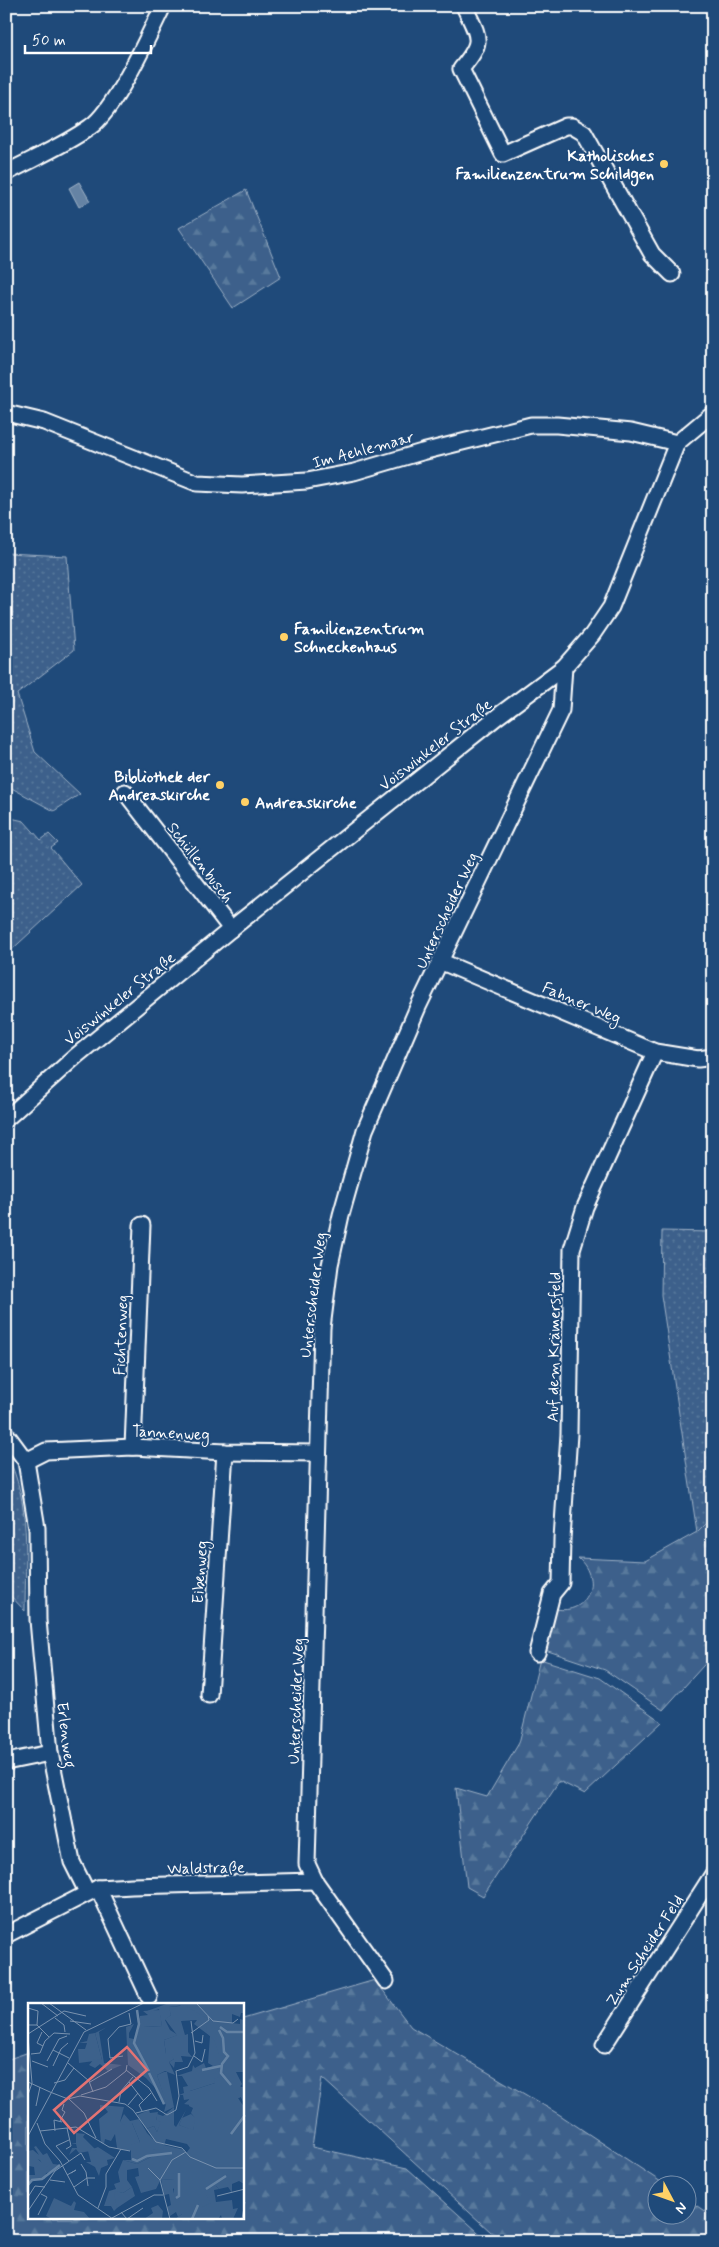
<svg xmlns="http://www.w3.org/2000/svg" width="719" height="2247" font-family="Mynerve,sans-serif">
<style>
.grass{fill:url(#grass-dots);stroke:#9eb0c5}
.forest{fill:url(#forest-firs);stroke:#9eb0c5}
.water{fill:#6583a4;stroke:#a3b5c8}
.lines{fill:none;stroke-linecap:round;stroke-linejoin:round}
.street-casing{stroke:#fff;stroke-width:19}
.street{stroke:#1f4a7a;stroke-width:15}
.poi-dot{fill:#ffd166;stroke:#1f4a7a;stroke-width:2}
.labels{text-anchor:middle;stroke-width:4;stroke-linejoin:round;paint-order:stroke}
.poi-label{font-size:16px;font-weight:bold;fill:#fff;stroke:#1f4a7a;text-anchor:end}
.street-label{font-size:16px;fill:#fff;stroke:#1f4a7a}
.inset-river{fill:none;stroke:#6583a4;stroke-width:2.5}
.inset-road{fill:none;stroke:#7992af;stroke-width:1}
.view{fill:#e47373;fill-opacity:0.15;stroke:#e47373;stroke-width:2.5}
.inset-edge{fill:none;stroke:#fff;stroke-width:2.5}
</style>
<defs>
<pattern id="grass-dots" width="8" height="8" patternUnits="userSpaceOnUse" patternTransform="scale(1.25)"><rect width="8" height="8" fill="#3c618b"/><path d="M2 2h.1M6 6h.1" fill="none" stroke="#59799c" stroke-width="1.8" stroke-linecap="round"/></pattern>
<pattern id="forest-firs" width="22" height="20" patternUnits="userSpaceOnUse" patternTransform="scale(1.25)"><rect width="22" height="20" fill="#3c618b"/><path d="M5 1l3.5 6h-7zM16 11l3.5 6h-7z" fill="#59799c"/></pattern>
</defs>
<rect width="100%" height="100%" fill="#1f4a7a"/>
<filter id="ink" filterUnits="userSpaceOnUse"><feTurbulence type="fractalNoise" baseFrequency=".02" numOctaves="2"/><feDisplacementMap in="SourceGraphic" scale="10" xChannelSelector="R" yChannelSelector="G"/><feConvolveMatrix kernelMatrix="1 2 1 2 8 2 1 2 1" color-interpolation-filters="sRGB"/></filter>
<g filter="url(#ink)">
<g class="grass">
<polygon points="6,553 67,556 74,650 17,694 35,752 80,794 54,811 6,785"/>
<polygon points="6,817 24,821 41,840 49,834 58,843 51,848 82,885 6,955"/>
<polygon points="662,1231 713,1232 713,1516 697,1532 661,1295"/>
<path d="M6,1453C32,1503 25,1557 25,1611L6,1591Z"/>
</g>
<g class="forest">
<polygon points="246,190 281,277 233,308 179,228"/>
<path d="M713,1516V1655L663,1710L605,1670L542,1649L552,1608C586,1618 604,1581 578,1558L645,1561L697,1532Z"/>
<polygon points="540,1659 600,1678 662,1722 585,1794 559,1781 483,1896 467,1887 456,1788 487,1797 519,1743"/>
<polygon points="375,1980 411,2027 560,2115 664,2184 656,2184 656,2214 686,2214 687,2199 713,2217 713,2241 507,2241 491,2232 322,2078 312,2147 407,2168 488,2241 6,2241 6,2060 29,2052 29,2218 242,2218 243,2019"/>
</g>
<polygon class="water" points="79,182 90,201 79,207 69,188"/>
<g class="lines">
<defs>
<g id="street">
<path d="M464,6C479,38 485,40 461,69L503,154L566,126H572L584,133L652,254L672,274"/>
<path d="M6,173C34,158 65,145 90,127C115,110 149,35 163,6"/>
<polyline points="6,413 44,422 197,483 242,485 307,481 354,472 422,452 531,425 557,425 631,432 677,443"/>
<polyline points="125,792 231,929"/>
<polyline points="442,962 655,1052 698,1059 713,1057"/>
<polyline points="6,1119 76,1056 231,929 498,716 564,667 592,635 611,607 677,443 713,413"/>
<polyline points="6,1434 26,1461 37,1528 38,1620 50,1753 72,1862 87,1892"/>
<polyline points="133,1447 142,1225"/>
<polyline points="26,1461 46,1451 133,1447 225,1452 318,1453"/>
<polyline points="537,1653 552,1594 561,1583 562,1539 569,1434 572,1249 585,1207 655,1052"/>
<polyline points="209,1695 225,1452"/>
<polyline points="6,1762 50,1753"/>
<polyline points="98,1888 149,1997"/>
<polyline points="6,1935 98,1888 132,1886 315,1881"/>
<polyline points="386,1981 315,1881 307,1864 322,1328 330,1265 341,1215 365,1130 418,1007 561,710 564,667"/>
<polyline points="604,2045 713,1874"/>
</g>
</defs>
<use href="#street" class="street-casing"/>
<use href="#street" class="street"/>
</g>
</g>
<g class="poi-dot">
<circle cx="664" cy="164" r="5"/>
<circle cx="284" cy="637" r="5"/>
<circle cx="220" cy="785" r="5"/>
<circle cx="245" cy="802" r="5"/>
</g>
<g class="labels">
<g class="poi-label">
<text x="654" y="161">Katholisches<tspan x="654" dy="18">Familienzentrum Schildgen</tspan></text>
<text x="294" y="634" text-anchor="start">Familienzentrum<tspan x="294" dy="18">Schneckenhaus</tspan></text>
<text x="210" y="782">Bibliothek der<tspan x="210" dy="18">Andreaskirche</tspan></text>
<text x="255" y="808" text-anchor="start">Andreaskirche</text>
</g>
<g class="street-label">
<text transform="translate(363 449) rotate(-15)" y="6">Im Aehlemaar</text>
<text transform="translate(435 744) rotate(-38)" y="6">Voiswinkeler Straße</text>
<text transform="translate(201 862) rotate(52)" y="6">Schüllenbusch</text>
<text transform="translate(446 910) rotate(-65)" y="6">Unterscheider Weg</text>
<text transform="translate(119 998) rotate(-39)" y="6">Voiswinkeler Straße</text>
<text transform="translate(582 1002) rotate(23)" y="6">Fahner Weg</text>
<text transform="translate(312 1295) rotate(-83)" y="6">Unterscheider Weg</text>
<text transform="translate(120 1335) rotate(-88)" y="6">Fichtenweg</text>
<text transform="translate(553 1347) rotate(-89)" y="6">Auf dem Krämersfeld</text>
<text transform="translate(171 1432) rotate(3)" y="6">Tannenweg</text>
<text transform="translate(199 1572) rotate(-86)" y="6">Eibenweg</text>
<text transform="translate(295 1701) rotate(-88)" y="6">Unterscheider Weg</text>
<text transform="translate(67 1735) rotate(83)" y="6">Erlenweg</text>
<text transform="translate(206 1867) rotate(-1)" y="6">Waldstraße</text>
<text transform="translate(644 1950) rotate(-57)" y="6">Zum Scheider Feld</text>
</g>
</g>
<g transform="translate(28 2003)">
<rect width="216" height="216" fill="#1f4a7a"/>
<path d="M154,0H216V10H213L212,14L204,11V20L212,21V16L216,17V51L211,37L207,76L213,84H216V100L213,94L210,95L212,103L216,101V152L188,183L191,186L186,187L188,199L204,197L205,206L210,205L205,216H194L193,212L190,216H147L154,211L146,196V177L133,176L128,186L113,190L107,174L111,173L110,165L99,167V177L104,184L95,190L89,189V205L86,208L83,203H76L81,188L88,186L86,181L92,179L90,169L95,157L109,161L125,153V147L136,142L157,147L150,171L196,84L179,87L195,80H187L162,88V102L156,101L162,96L156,97L155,92H151L156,90L155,84L160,83L154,73H148L164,68L165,62L167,65L176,60L178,65L185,63L180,60L182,33L166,21L169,17L153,18L157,32L160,31V49L164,54L153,53L155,59H147L146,65L141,59L146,56L138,51L136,37L149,32L137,16L143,12L140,4L152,3ZM132,7L134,23L116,24V18H111L112,13L120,12L115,8ZM67,30L74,57L51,60L50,46H57L59,40H51L59,38L61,31ZM136,69H139L146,104L136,109L138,101L129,72ZM72,102L96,104L92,119L104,120L112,139L102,148L89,145L87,131L83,138L77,136L76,141L73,140L71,116L80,109L76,104L72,107ZM163,111L168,115L165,128L151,122L154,115ZM8,143L15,152L19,150L25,161L33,162L24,168L16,165L12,157L0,154V148L5,147L11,152L6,144ZM70,144L87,155L79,157L80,162L73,165L71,173L67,164L58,159H63L60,148ZM26,195L43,203L46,198L48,200L46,207L56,209L62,216H24L18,213ZM130,202L135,208L134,216H116L125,210L123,205Z" fill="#3c618b"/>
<path d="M141,0H168L191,25L216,29V69H208L214,81L209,87L216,93V101L213,94L210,95L216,104V181L211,178L204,181V190L200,184L191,186L188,183L178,192L183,200L174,204L177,209L165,216H154V211L150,214L148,209L142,213L139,204L143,202L141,191L136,192L133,176L146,177L149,183L145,186L147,195L151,193L150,171L137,170L144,158L159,149L162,145L159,141L138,136L135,146L125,147V153L109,161L95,157H103V142L112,139L104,120L99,124L92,119L96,111L102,118L111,116L119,130L126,137L118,126L126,123L129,129L132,119L128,118L129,111L135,113L146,104V122L148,124L158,107L151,122L165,127L167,115L163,110L165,105L161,103L162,88L187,80L186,76L192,74L190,64L196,54L191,51L186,37L178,29L180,16L156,2L141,4L143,12L137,17L142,27L150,32L136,37L138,51H143L146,56L141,59L147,72L137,68L129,72L139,101L135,102L130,88L118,75L100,62L98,24L106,21L101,30V35L106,36L111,26L109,14L116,18V24L134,23L131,6L122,9L119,8ZM79,24L71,29L76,60L94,62L80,68L72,61L67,65L61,62L66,56L74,57L67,30ZM48,130L57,131L55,134L68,147L51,150L48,146L41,152L44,145H49L48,141H43L48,140ZM6,153L24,168L33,162L25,169L18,170L17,176L6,177L0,183V172H7L6,164L1,163L0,170V154ZM104,184L107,193L89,205L86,191L88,188L95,190Z" fill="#3c618b"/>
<path d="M121,107L122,110L130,109L128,117L133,119L129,129L126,123L118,126L109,112Z" fill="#3c618b"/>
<path class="inset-river" d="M109,7L111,21L106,40L121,68M192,24L199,29H217M191,27L195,35L196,49L200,53L194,61L193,70L203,82M174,67L193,63M121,70L136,101M203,131L217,112M104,156L109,158L119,153L144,150M0,182L4,177L14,176L32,162M178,186L198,173M148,195L151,193V170M164,216L170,202"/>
<path class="inset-road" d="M13,0L30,13M21,0L58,27M168,0L185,18L205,20L210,16M0,5L10,8L9,22M27,15L36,22L37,29M42,18L63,21M0,22H9L21,34M14,29L9,40L15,43M163,30L181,17L180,13M0,31L36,8L58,13M0,33L4,80L0,92M167,38L174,40L175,32M25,47L41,55M3,51L12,50L17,38L26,30L42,31M95,53L82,55L80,36L91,24L103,21L101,10M166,53L174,59L177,46M4,58L20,64M19,58L31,36L39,33M40,60L61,78L65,89M25,63L33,46L40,40M98,67L121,85L129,98M0,79L22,89M62,79L84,66M101,79L115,97M26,80L37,77L46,65M22,89L40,96L52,93L97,101L105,107L128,139L154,145L162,154L188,165H217M53,92L78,84L98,68L99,62M41,96L56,110L68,135M91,99L93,88L105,74M100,102L110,90M8,103L12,84M114,108L111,102L123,90M108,110L128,105L139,112L148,107L151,93L148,68L160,64L167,50L163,18M32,118L37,109L34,107L36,101M9,120L17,141L32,158L50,192L85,216M12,128L48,124L81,144L102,148M27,128L26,117L34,119M0,133L56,29L116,0M38,146L43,143L39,125M41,158L28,143L41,137M53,161L58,169L60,183M120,165L132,177M39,172L48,167L43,170M22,177L37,179M46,184L59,175H67M189,193L217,186M0,194L7,183L17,184M70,205L78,184V171L93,146M0,208L27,168L53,150L57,157M93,209L99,216L115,205M10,212L19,194L13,191M84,215L126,192H135M142,216L132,177L144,157L158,149M214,216L217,199"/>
<path class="view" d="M99,44L119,67L46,130L26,107Z"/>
<rect width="216" height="216" class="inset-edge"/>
</g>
<rect width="719" height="2247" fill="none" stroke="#1f4a7a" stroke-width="25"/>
<rect x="12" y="12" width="694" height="2222" fill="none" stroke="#fff" stroke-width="2" filter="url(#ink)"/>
<g transform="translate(672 2200) rotate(131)"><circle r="24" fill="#1f4a7a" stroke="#7992af"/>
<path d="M0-4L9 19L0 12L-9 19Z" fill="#ffd166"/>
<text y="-8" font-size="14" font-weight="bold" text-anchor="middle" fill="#ffffff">N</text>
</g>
<path d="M25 45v8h126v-8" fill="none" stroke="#ffffff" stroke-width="2.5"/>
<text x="32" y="45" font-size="15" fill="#ffffff" stroke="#1f4a7a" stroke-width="4" paint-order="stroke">50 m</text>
</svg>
